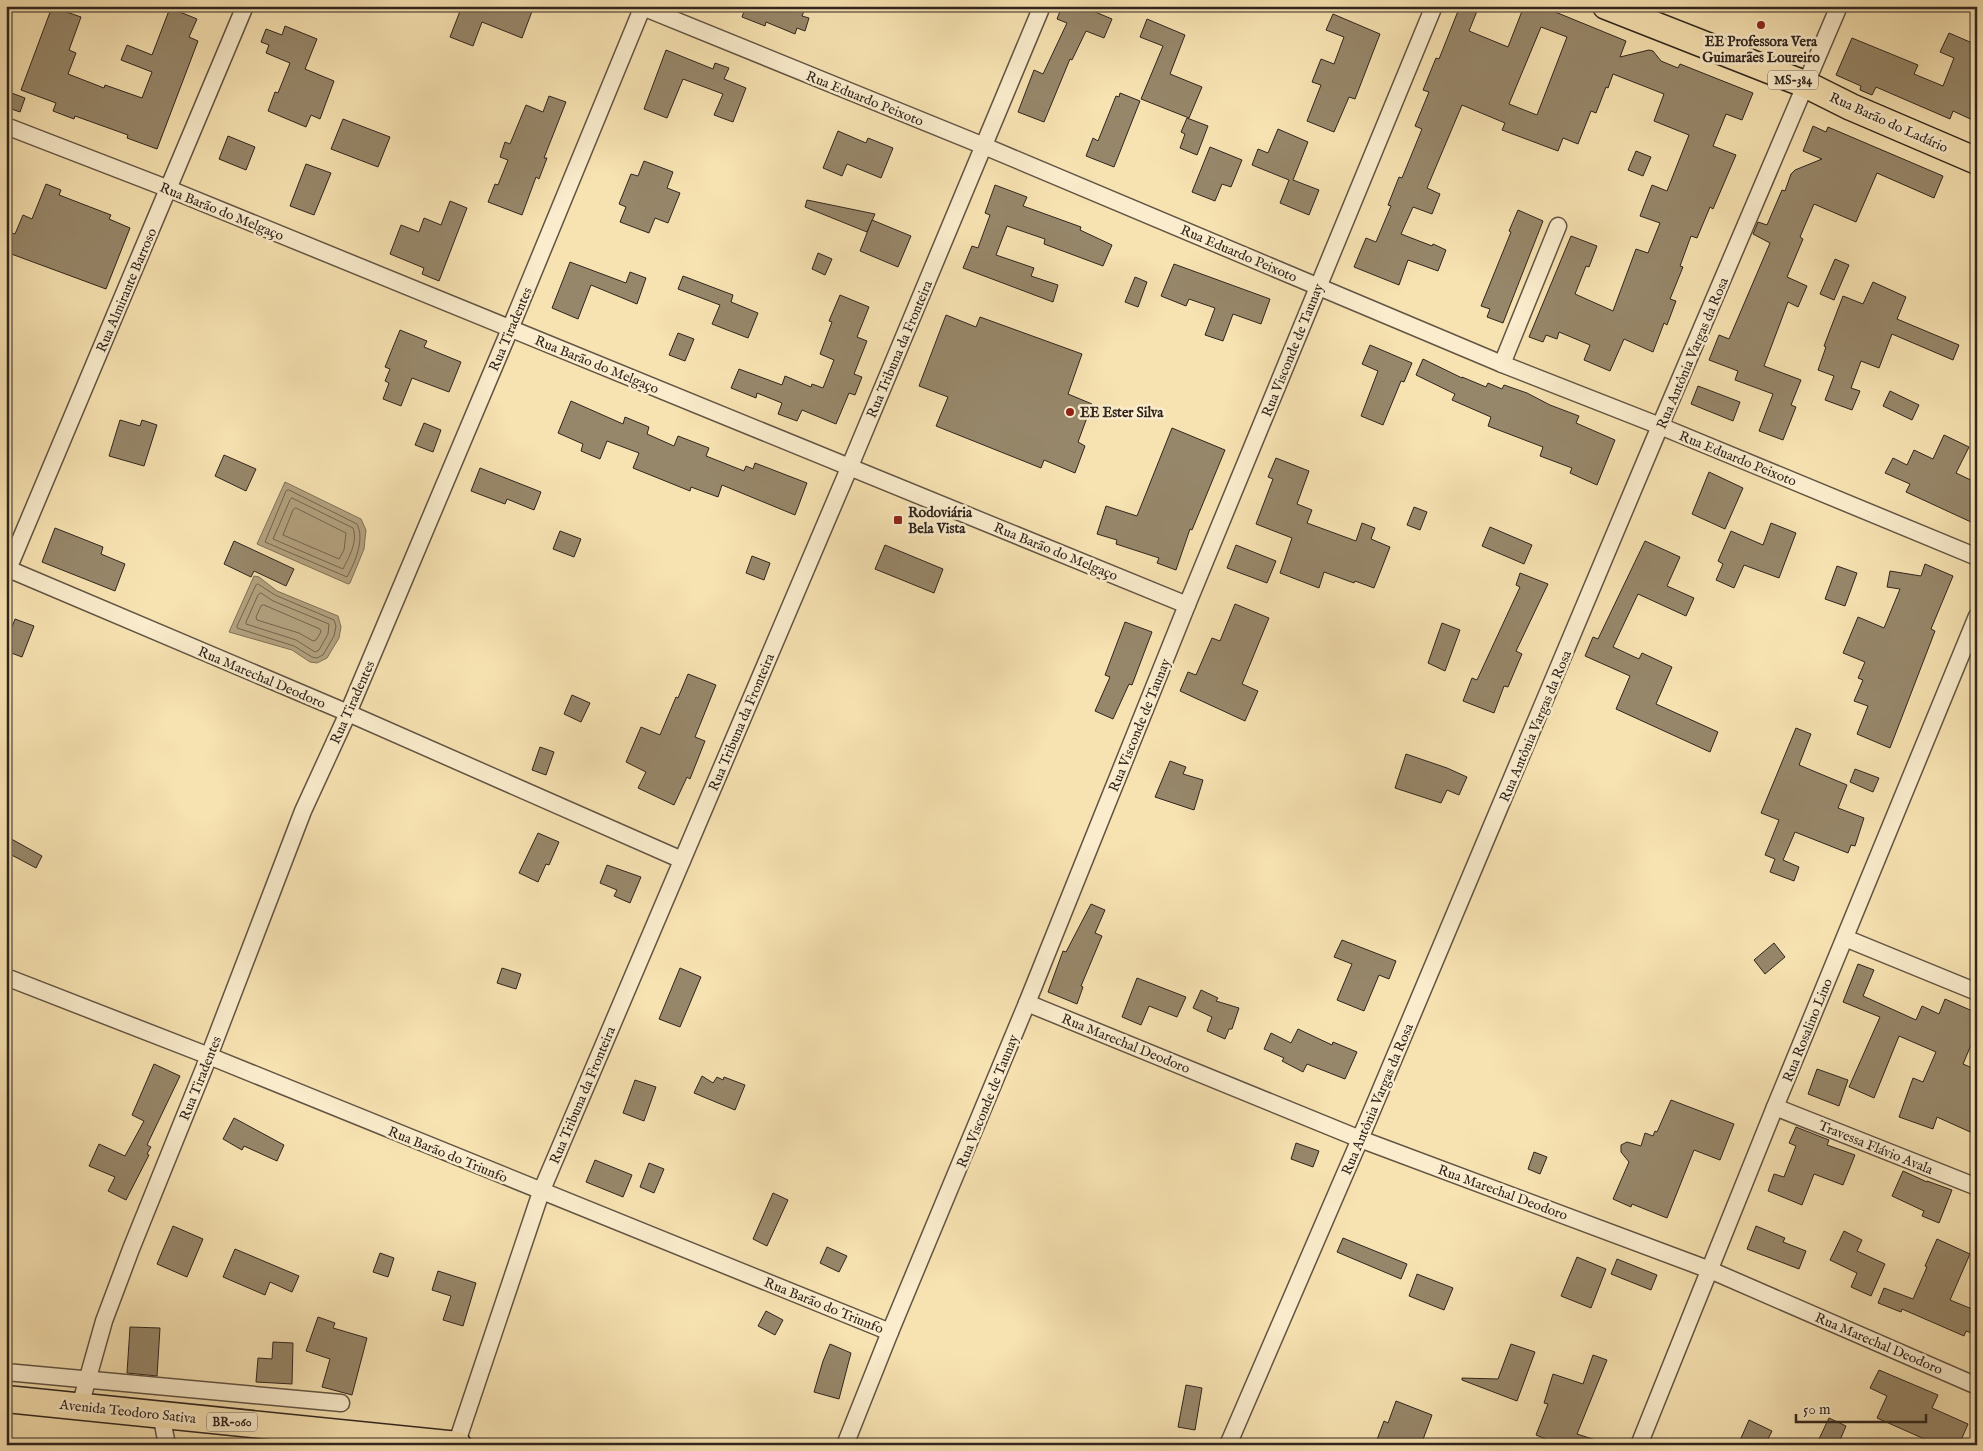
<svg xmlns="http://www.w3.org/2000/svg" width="1983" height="1451" font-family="'IM FELL English',serif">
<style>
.water{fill:#b3a27f;stroke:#7f7058}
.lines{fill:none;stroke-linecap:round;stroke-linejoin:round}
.shore{stroke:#72644e;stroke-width:1}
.building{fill:#97876a;stroke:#30251e;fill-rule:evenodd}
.street-casing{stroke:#625443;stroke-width:19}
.primary-casing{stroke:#30251e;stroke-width:29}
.street{stroke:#faeccc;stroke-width:16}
.primary{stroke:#f7e2b1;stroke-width:26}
.poi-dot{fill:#8f2418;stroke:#faeccc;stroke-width:2}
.labels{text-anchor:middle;stroke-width:5;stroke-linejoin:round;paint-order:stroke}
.shield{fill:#faeccc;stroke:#6d6152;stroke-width:1}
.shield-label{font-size:12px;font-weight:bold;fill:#30251e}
.poi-label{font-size:14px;font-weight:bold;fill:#30251e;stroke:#faeccc;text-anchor:start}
.street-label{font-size:14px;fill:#30251e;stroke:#faeccc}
</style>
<rect width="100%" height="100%" fill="#f7e2b1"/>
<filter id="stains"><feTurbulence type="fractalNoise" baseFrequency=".004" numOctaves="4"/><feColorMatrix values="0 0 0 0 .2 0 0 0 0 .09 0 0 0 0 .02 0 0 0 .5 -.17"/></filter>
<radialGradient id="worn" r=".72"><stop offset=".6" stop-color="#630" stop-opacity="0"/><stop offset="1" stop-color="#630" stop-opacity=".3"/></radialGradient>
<g class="water">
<polygon points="285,482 361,519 366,530 364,549 350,583 348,584 257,544"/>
<polygon points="254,576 259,577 277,591 338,616 341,627 339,638 327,658 317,663 310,662 292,650 229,632"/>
</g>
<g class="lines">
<g class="shore">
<path d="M289,490L357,524C365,540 355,562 347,577L265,542L286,491Z"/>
<path d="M292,498L353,528C358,542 349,557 343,569L273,539L290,500Z"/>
<polygon points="296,508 346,533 344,550 339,559 283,535 293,510"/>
<polygon points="258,584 275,595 334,620 336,626 334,636 323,655 317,658 312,657 294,646 237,628 237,626 256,585"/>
<polygon points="261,593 273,601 329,624 328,634 319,650 315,652 296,640 246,624 246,622 258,595"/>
<polygon points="264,605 320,629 321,632 316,640 313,641 299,633 257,620 256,617 261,606"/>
</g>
</g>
<g class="building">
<polygon points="462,6 534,6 522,38 482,22 473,46 450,37"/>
<polygon points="746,6 806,6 802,16 809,18 805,31 797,28 795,34 766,22 765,26 742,17"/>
<polygon points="1062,6 1081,6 1112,19 1104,38 1086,31 1072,60 1070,59 1044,122 1018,112 1034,70 1043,74 1067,23 1057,19"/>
<path d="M1460,6H1479L1469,31L1508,47L1524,6H1549L1548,9L1626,41L1620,57L1649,50L1653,51L1661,61L1678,68L1680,64L1753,93L1742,120L1726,114L1713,146L1736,155L1713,209L1710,207L1697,238L1691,236L1680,266L1683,267L1670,299L1676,301L1667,325L1664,323L1653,352L1624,339L1610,371L1584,360L1590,345L1559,332L1557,339L1546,335L1543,342L1529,337L1571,236L1597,246L1589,267L1586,266L1575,294L1613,311L1636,249L1648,253L1660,223L1640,216L1652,185L1667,191L1689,135L1654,121L1664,94L1613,74L1608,88L1606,87L1596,113L1591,111L1578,144L1563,138L1558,151L1502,130L1505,123L1462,105L1427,188L1440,194L1432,214L1413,207L1401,234L1432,246L1433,244L1446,250L1438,271L1408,260L1399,285L1354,267L1366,238L1376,242L1391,206L1388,205L1399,177L1402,178L1422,129L1415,126L1429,92L1423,90L1436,58L1439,59ZM1541,27L1567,37L1537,115L1509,104Z"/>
<polygon points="52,7 81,17 69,50 76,53 68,74 104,88 105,85 142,98 152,72 121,60 127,45 152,55 170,8 197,19 189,37 198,41 157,149 127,138 128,135 75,116 74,119 53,111 56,103 21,90"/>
<polygon points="1333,14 1380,34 1355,99 1349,97 1334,132 1307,121 1321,85 1312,82 1321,59 1334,64 1344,37 1326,30"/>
<polygon points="1147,19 1185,35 1170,74 1202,87 1189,118 1141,99 1163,46 1140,37"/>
<polygon points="285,26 317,39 305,69 334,81 320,119 311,115 306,127 268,111 275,92 278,93 290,63 266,53 269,45 261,42 266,29 282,35"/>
<polygon points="1949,33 1977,45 1977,122 1953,111 1950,119 1876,87 1872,95 1860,90 1861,86 1836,75 1852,38 1918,65 1914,74 1943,86 1954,58 1940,52"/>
<polygon points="666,50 713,69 715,63 729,68 724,79 746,88 733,122 714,115 723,94 683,79 667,118 644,109"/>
<polygon points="6,91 25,98 20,112 6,107"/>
<polygon points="1120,93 1140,101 1114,167 1086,156 1093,138 1098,141 1116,96 1119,97"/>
<polygon points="549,96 566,102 544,158 547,158 539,179 536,177 522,215 488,202 495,184 498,185 508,160 500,157 505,142 510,144 526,105 543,112"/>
<polygon points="1187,118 1208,126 1197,155 1180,148 1185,134 1181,132"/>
<polygon points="343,119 390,137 378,167 331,149"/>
<polygon points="1813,126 1826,132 1828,127 1943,176 1934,198 1877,173 1856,222 1814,204 1800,237 1803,239 1787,277 1807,286 1798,307 1788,302 1764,366 1801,380 1791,405 1796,407 1783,440 1759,431 1773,394 1735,380 1738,371 1709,360 1719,335 1729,339 1770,243 1753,234 1758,222 1767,225 1782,190 1785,191 1791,174 1795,170 1822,159 1803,151"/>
<polygon points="1278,129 1308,142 1293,180 1319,190 1309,215 1280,203 1289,180 1252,165 1258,149 1268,153"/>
<polygon points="838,131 866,143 868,138 893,148 881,178 847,164 842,176 823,168"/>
<polygon points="228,136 255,147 246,170 219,159"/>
<polygon points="1210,147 1242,160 1231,187 1222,184 1215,201 1192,192"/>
<polygon points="1636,151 1651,157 1643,176 1628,170"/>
<polygon points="644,161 673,172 667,188 680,193 668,223 655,218 649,233 620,222 626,207 619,204 631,174 638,176"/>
<polygon points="306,164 331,173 314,215 290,206"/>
<polygon points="46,184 61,190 59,195 111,215 109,219 130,228 106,289 6,252 6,231 15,234 23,215 32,219"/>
<polygon points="995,185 1027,197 1023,206 1081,227 1080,230 1112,245 1103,266 1044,244 1045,239 1007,226 996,255 1034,268 1031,276 1058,285 1053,302 963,268 972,246 978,248 990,215 985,213"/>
<polygon points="807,200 875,214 867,232 805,207"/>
<polygon points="450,201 467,208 439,281 422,274 424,268 390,254 401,225 419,232 424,218 441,225"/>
<polygon points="1518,210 1543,221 1503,323 1487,317 1490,309 1481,306 1511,232 1509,231"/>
<polygon points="872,220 911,236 898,267 860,251"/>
<polygon points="818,253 832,259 825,275 812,269"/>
<polygon points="1835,259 1849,265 1834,300 1820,294"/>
<polygon points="570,262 626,283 630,272 646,278 637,304 591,285 578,319 552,308"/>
<polygon points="1174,264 1270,299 1261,324 1233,314 1223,341 1205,335 1215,308 1189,299 1186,306 1161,296"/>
<polygon points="683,276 733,295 731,302 758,313 748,338 712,324 720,305 678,289"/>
<polygon points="1135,277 1147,282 1138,307 1125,302"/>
<polygon points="1873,282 1906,297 1897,319 1959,345 1953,360 1892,334 1879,368 1861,361 1851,388 1860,391 1852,410 1825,400 1834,376 1818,370 1826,347 1824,346 1843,296 1863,304"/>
<polygon points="840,295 869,307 857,337 867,341 854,374 862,377 855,395 849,393 836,424 802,410 797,421 778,414 782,403 757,393 756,398 731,388 739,369 782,385 785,376 811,387 812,384 823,388 834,360 820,354 832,322 829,321"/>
<polygon points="946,315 976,327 980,317 1082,354 1068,394 1092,404 1078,442 1085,446 1075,473 1044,460 1041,468 936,426 948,397 919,386"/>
<polygon points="400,330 427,341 424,347 461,362 449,392 412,378 401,406 383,399 389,383 385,381 390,369 385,367"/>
<polygon points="678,333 694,339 685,361 669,355"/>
<polygon points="1370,345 1412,363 1404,382 1401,381 1383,425 1361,416 1378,371 1362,364"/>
<polygon points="1423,359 1462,378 1462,377 1486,387 1488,383 1502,389 1504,385 1527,393 1550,405 1579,416 1576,423 1615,440 1597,485 1570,473 1572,468 1540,456 1543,447 1488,426 1491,417 1452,400 1455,394 1416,375"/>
<polygon points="1698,386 1740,402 1733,421 1691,404"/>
<polygon points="1890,391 1919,405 1912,420 1883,406"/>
<polygon points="571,401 623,424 625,417 649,427 647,434 674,446 678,436 709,448 706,456 744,471 746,466 753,469 755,463 807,483 795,515 722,485 718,497 691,487 690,491 633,468 639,453 607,441 600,459 581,451 583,444 558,433"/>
<polygon points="120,420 140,426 142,420 157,425 144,466 109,456"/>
<polygon points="424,423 441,430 433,452 415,445"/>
<polygon points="1172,428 1225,450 1192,530 1190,529 1176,570 1157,563 1159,558 1116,544 1117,540 1097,534 1106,506 1137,516"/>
<polygon points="1944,435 1969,447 1956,473 1977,483 1977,510 1971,522 1906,492 1910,484 1885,473 1893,458 1907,465 1914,450 1933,459"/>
<polygon points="224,455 256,469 246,491 215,476"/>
<polygon points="1276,458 1309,471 1297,504 1312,510 1307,523 1356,541 1362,523 1375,528 1371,539 1390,547 1374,588 1355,581 1354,583 1324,572 1319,588 1280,573 1292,538 1256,524 1273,479 1268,477"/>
<polygon points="480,468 541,492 534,510 507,499 505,504 471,491"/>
<polygon points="1709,472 1743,488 1725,529 1692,514"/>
<polygon points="1414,507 1427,512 1420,530 1407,525"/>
<polygon points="1771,523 1796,533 1779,578 1744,565 1734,588 1716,580 1723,564 1718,561 1731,531 1763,545"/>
<polygon points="1490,527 1532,545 1524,564 1482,546"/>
<polygon points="55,528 103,547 101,554 125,564 115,591 42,562"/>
<polygon points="560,531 581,539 574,557 553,549"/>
<polygon points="234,541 294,569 286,586 254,571 251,577 224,564"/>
<polygon points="1645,541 1680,557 1667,586 1694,598 1686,616 1638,594 1613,647 1639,659 1642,653 1672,667 1656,704 1718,732 1710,752 1616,709 1630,676 1585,656 1593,637 1598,639"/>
<polygon points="885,545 943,569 934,593 875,569"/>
<polygon points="1236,545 1276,561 1267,583 1227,568"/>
<polygon points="752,556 770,563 764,580 746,573"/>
<polygon points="1925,564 1953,576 1931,629 1935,631 1890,748 1857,734 1868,706 1854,701 1863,680 1858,678 1865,662 1843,653 1858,617 1884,628 1900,589 1887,587 1890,571 1921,576"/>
<polygon points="1837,566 1857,573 1845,606 1825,599"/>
<polygon points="1520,573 1548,584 1516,651 1522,654 1508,687 1504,686 1494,713 1463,701 1472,678 1477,680 1520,587 1516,585"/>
<polygon points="1235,604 1269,618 1242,684 1258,691 1245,721 1180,691 1188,672 1196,675 1212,638 1220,641"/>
<polygon points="15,619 34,626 22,657 6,651 12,636 9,635"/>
<polygon points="1125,622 1152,632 1132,685 1129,684 1113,719 1095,711 1110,677 1105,675"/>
<polygon points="1442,623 1460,630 1445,671 1428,663"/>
<polygon points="688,674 716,685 695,737 705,741 690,779 687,777 674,805 638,788 646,772 626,762 641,727 660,735 676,697 678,698"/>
<polygon points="572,695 590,703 581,722 564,714"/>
<polygon points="1796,728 1811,734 1799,765 1847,785 1838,808 1864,818 1855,846 1851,845 1848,853 1795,832 1783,860 1799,867 1794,881 1770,872 1775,859 1765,855 1779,820 1761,813"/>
<polygon points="540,747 554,752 546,775 532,770"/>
<polygon points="1406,754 1447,768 1467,777 1459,795 1447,790 1441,803 1395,788"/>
<polygon points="1170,761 1186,767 1183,774 1203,780 1194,810 1155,797"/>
<polygon points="1855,769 1879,778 1873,792 1850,782"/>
<polygon points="538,833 559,842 549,865 546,864 538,882 519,873"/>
<polygon points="6,836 42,856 36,868 6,852"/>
<polygon points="607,865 641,877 630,903 614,896 617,890 600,883"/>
<polygon points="1091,904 1105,910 1095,933 1102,936 1081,986 1083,987 1077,1004 1048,992 1063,951 1066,952"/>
<polygon points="1342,940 1396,961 1389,979 1379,975 1364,1011 1337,1000 1352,964 1334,957"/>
<polygon points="1774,943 1785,957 1765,974 1754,960"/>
<polygon points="1858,964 1874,970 1863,996 1916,1020 1922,1006 1939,1014 1945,999 1977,1013 1977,1031 1963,1064 1977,1070 1977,1135 1937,1117 1933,1129 1899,1117 1913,1078 1923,1082 1936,1052 1899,1036 1874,1098 1849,1087 1880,1017 1843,1002"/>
<polygon points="502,968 521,974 516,989 497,983"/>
<polygon points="680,968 701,977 680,1027 659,1019"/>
<polygon points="1137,978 1186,997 1177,1017 1149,1006 1141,1025 1122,1017"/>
<polygon points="1201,990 1218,998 1216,1001 1239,1008 1232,1029 1229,1029 1225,1039 1207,1031 1212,1017 1193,1008"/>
<polygon points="1298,1029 1332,1045 1333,1042 1357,1052 1345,1079 1307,1064 1303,1072 1282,1061 1284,1058 1264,1049 1271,1033 1291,1043"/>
<polygon points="154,1064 180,1076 147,1145 151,1147 147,1154 149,1155 126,1200 108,1191 115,1177 89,1166 99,1144 125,1156 144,1121 132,1115"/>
<polygon points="1817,1069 1848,1080 1839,1106 1808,1094"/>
<polygon points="702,1076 713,1083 717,1077 723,1080 724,1077 745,1085 735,1110 694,1093"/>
<polygon points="635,1080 656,1087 644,1121 623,1113"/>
<polygon points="1671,1100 1734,1124 1720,1160 1694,1150 1667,1218 1632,1204 1631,1207 1613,1199 1629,1162 1621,1152 1621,1145 1627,1142 1641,1146 1645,1133 1653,1136 1655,1131 1657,1132"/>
<polygon points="234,1118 284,1145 277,1161 244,1146 242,1150 223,1139"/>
<polygon points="1796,1127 1829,1140 1827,1145 1855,1155 1843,1185 1814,1174 1802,1205 1768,1191 1774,1174 1784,1177 1796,1146 1789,1143"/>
<polygon points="1296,1143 1319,1151 1313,1167 1291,1159"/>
<polygon points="1534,1152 1547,1157 1540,1174 1528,1169"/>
<polygon points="595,1160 632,1175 623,1197 586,1182"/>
<polygon points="649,1163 664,1169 654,1193 640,1187"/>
<polygon points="1903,1171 1927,1182 1927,1181 1952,1190 1939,1223 1922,1216 1924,1211 1892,1196"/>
<polygon points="773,1193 788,1200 767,1246 753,1239"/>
<polygon points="173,1226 203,1239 187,1277 157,1264"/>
<polygon points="1756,1226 1785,1238 1783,1242 1806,1251 1799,1269 1747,1249"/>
<polygon points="1844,1231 1862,1240 1857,1251 1885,1264 1871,1296 1851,1287 1857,1273 1830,1260"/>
<polygon points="1343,1238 1407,1264 1401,1279 1337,1252"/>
<polygon points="1937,1239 1970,1254 1950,1300 1977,1311 1977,1335 1966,1331 1964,1336 1902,1309 1901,1312 1878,1303 1884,1288 1913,1299 1927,1267 1925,1266"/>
<polygon points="827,1247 847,1256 839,1272 820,1263"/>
<polygon points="235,1249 299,1276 292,1292 270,1282 265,1295 223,1277"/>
<polygon points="380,1253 394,1258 388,1277 373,1272"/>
<polygon points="1577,1257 1606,1269 1591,1308 1561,1296"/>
<polygon points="1617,1259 1657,1275 1651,1290 1611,1274"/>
<polygon points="438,1271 476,1283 463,1326 443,1320 451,1296 432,1290"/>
<polygon points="1417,1274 1453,1288 1444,1310 1409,1296"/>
<polygon points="766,1311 783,1320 775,1335 758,1326"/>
<polygon points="318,1317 335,1323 333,1328 367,1338 352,1395 322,1387 330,1359 306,1351"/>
<polygon points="130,1327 160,1328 157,1376 127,1373"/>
<polygon points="273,1342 293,1343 292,1384 256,1382 258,1358 272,1359"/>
<polygon points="830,1344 851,1353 839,1399 814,1392 823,1361"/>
<polygon points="1511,1344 1535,1352 1517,1401 1462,1380 1462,1378 1498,1379"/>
<polygon points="1593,1355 1607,1360 1577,1434 1602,1442 1601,1445 1560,1445 1536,1435 1548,1404 1544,1403 1553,1374 1583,1384"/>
<polygon points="1879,1370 1938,1395 1932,1408 1968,1424 1959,1445 1938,1445 1877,1418 1887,1396 1870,1388"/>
<polygon points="1186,1385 1202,1388 1195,1430 1178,1427"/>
<polygon points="1396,1401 1432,1415 1421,1445 1375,1445 1384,1421 1388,1423"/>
<polygon points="1829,1418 1846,1426 1838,1445 1832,1445 1819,1439"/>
<polygon points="1749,1420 1772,1431 1765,1445 1738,1445"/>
</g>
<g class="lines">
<defs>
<g id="street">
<polyline points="640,6 984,146 1502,364 1660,426 1977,557"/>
<polyline points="6,126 169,189 1187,605"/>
<polyline points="1502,364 1558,226"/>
<polyline points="6,568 348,713 682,860"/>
<polyline points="6,574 245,6"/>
<polyline points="1845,938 1977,992"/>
<polyline points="6,977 209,1056 890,1332"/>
<polyline points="1027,1003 1360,1139 1710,1270 1977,1386"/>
<polyline points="1775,1107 1977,1187"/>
<polyline points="6,1372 341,1403"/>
<polyline points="80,1406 104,1321 131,1249 209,1056 303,811 348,713 510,329 643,6"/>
<polyline points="161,1414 167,1445"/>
<polyline points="456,1445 541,1192 850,466 1042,6"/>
<polyline points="845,1445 890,1332 1027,1003 1187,605 1434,6"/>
<polyline points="1228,1445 1360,1139 1660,426 1839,6"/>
<polyline points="1639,1445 1775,1107 1977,616"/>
</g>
<g id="primary">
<polyline points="1606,6 1807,85 1851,107 1977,161"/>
<polyline points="6,1399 458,1445"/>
</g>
</defs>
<use href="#street" class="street-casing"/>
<use href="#primary" class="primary-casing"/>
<use href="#street" class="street"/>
<use href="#primary" class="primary"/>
</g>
<g class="poi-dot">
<circle cx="1761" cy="25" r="5"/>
<circle cx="1070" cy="412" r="5"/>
<rect x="893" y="515" width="10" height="10" rx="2.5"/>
</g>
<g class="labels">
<g class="shield">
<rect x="1768" y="70.5" width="50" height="19" rx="4"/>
<rect x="207" y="1412.5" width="50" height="19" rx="4"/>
</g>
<g class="shield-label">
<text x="1793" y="84">MS-384</text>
<text x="232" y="1426">BR-060</text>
</g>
<g class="poi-label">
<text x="1761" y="46" text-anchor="middle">EE Professora Vera<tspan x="1761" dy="16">Guimarães Loureiro</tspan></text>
<text x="1080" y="417">EE Ester Silva</text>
<text x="908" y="517">Rodoviária<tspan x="908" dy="16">Bela Vista</tspan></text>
</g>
<g class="street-label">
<text transform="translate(865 98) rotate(22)" y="5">Rua Eduardo Peixoto</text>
<text transform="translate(1889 122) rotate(24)" y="5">Rua Barão do Ladário</text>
<text transform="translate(222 211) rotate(22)" y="5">Rua Barão do Melgaço</text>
<text transform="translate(1239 253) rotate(23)" y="5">Rua Eduardo Peixoto</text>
<text transform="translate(126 290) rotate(-67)" y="5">Rua Almirante Barroso</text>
<text transform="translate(510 329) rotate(-67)" y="5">Rua Tiradentes</text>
<text transform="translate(899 349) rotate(-67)" y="5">Rua Tribuna da Fronteira</text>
<text transform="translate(1292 350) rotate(-68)" y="5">Rua Visconde de Taunay</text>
<text transform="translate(1692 353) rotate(-67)" y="5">Rua Antônia Vargas da Rosa</text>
<text transform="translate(597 364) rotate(22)" y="5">Rua Barão do Melgaço</text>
<text transform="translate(1738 458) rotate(22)" y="5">Rua Eduardo Peixoto</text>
<text transform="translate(1056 551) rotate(22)" y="5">Rua Barão do Melgaço</text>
<text transform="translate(262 677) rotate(23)" y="5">Rua Marechal Deodoro</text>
<text transform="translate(352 702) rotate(-66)" y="5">Rua Tiradentes</text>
<text transform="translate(741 722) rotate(-67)" y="5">Rua Tribuna da Fronteira</text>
<text transform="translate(1139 725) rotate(-68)" y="5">Rua Visconde de Taunay</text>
<text transform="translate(1535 726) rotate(-67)" y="5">Rua Antônia Vargas da Rosa</text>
<text transform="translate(1807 1030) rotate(-68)" y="5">Rua Rosalino Lino</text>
<text transform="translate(1126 1043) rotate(22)" y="5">Rua Marechal Deodoro</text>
<text transform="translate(200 1078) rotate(-68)" y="5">Rua Tiradentes</text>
<text transform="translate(582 1095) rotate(-67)" y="5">Rua Tribuna da Fronteira</text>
<text transform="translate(1377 1099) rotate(-67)" y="5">Rua Antônia Vargas da Rosa</text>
<text transform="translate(987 1101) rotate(-68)" y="5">Rua Visconde de Taunay</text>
<text transform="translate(1876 1147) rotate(22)" y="5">Travessa Flávio Avala</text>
<text transform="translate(448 1154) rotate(22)" y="5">Rua Barão do Triunfo</text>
<text transform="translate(1503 1192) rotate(20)" y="5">Rua Marechal Deodoro</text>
<text transform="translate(824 1305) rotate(22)" y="5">Rua Barão do Triunfo</text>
<text transform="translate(1879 1343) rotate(23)" y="5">Rua Marechal Deodoro</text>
<text transform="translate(128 1411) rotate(6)" y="5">Avenida Teodoro Sativa</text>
</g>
</g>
<rect width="1983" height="1451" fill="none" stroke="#f7e2b1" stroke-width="25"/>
<rect x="8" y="8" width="1968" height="1436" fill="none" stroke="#30251e" stroke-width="2.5"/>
<rect x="12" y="12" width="1958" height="1426" fill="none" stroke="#30251e"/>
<path d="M1796 1414v8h130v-8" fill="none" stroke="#30251e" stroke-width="2.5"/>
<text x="1803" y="1414" font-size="15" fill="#30251e" stroke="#faeccc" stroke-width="4" paint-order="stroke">50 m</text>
<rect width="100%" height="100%" filter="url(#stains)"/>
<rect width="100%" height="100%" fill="url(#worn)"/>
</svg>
